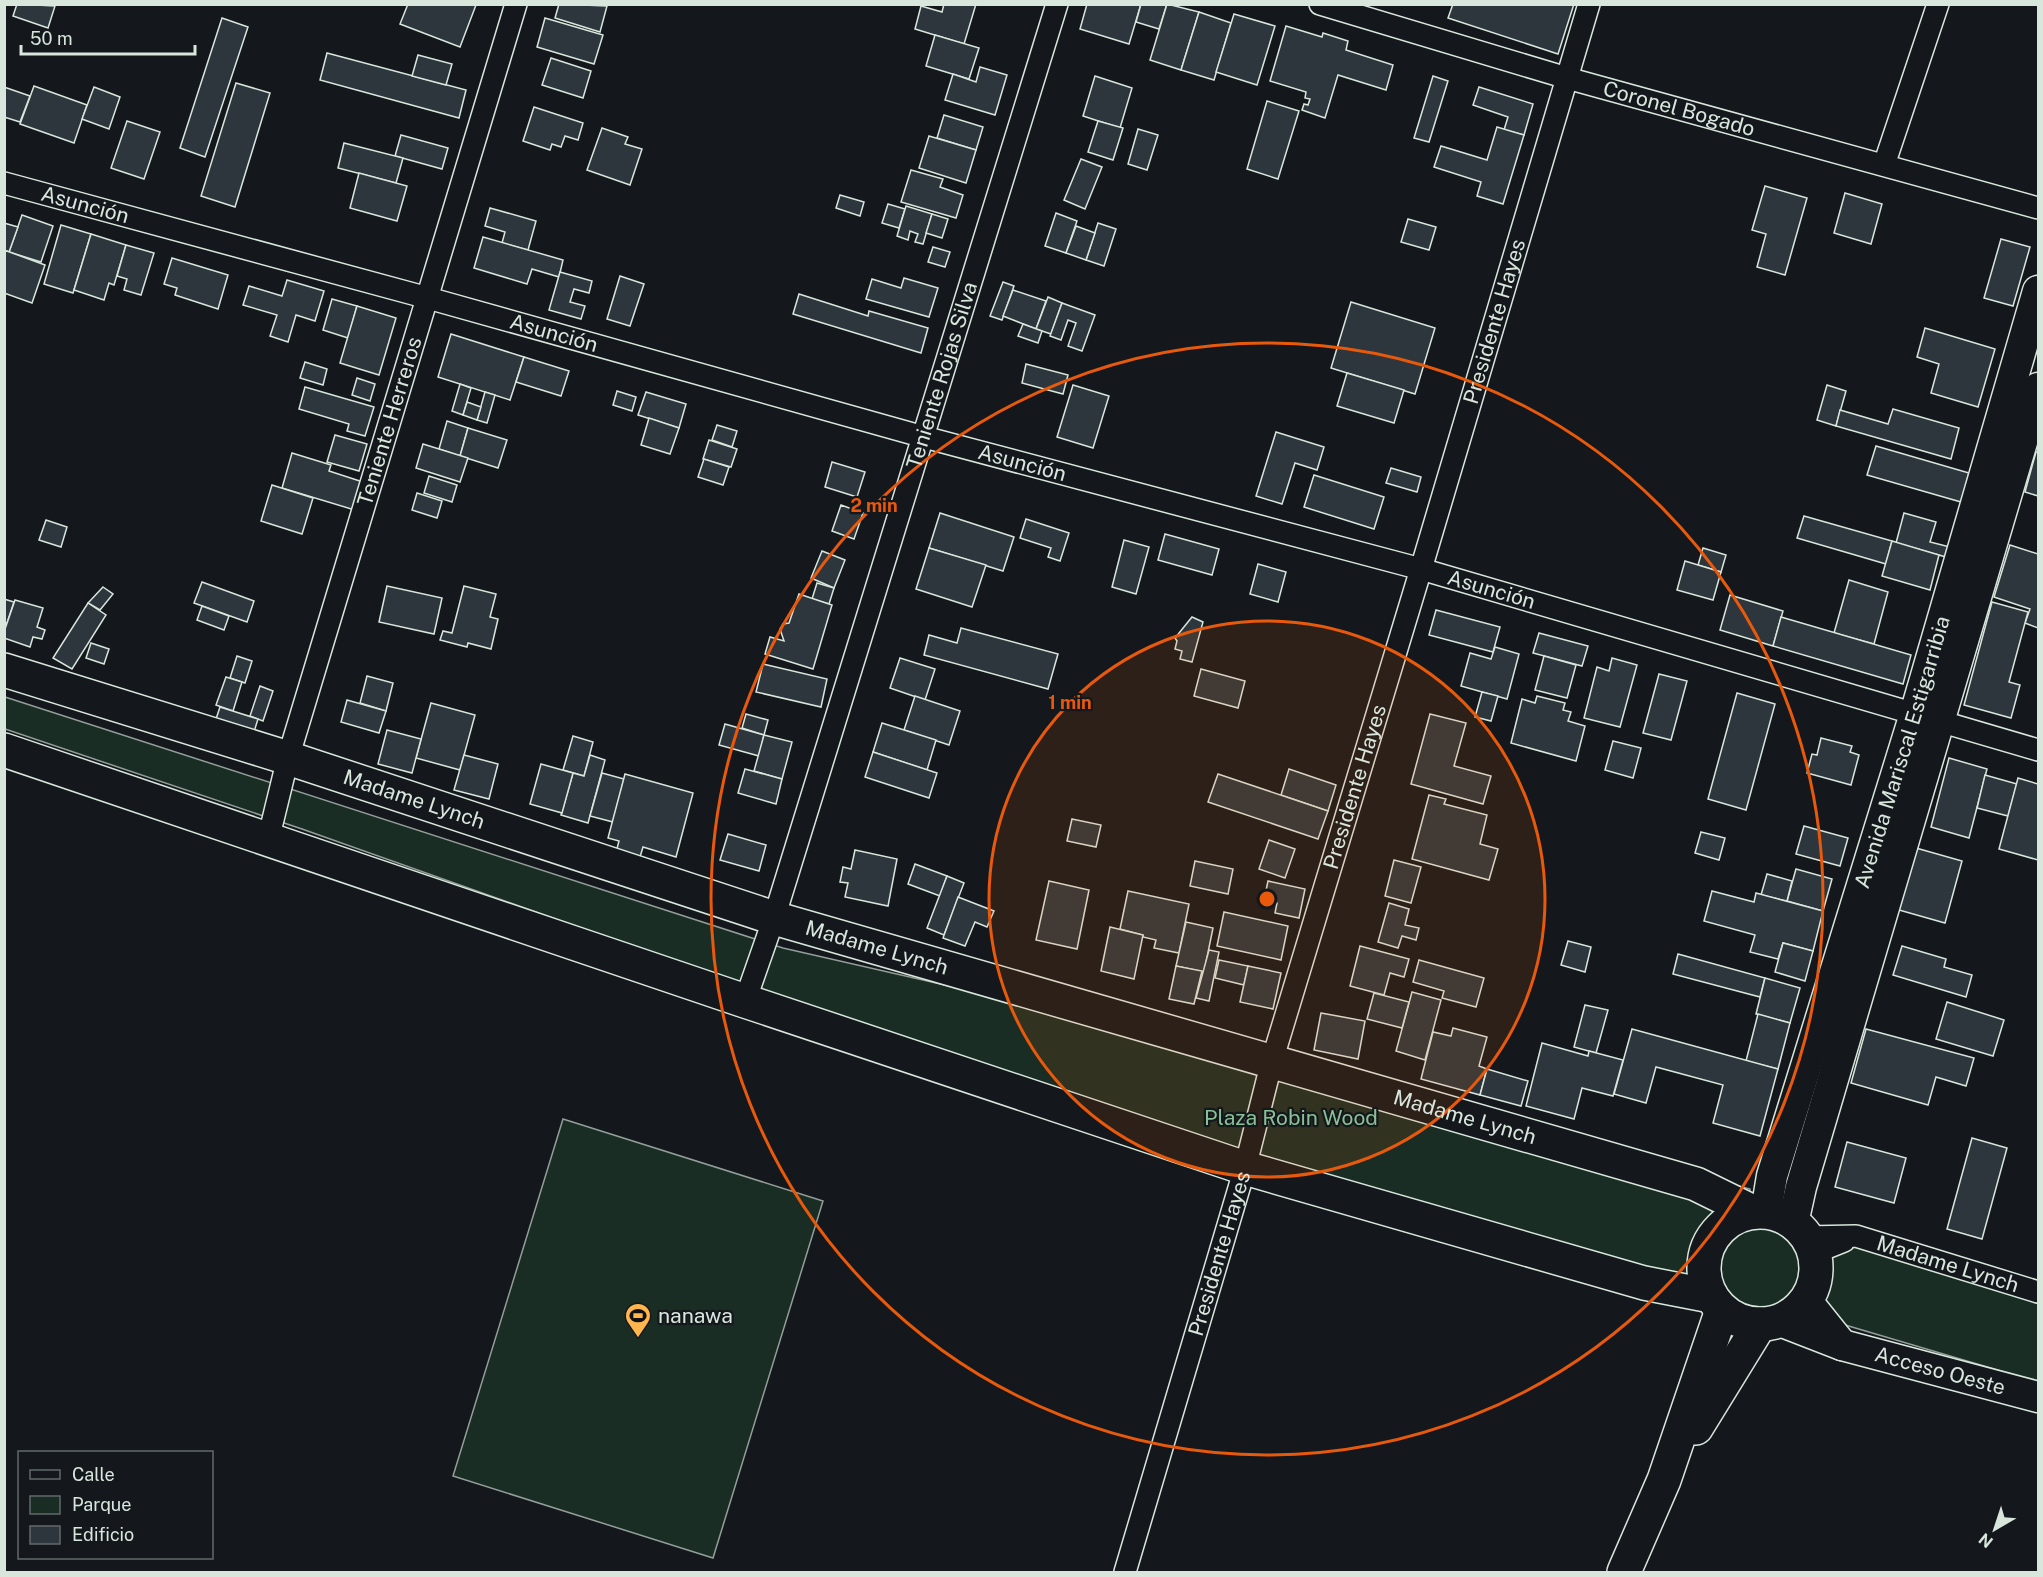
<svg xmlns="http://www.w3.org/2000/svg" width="2043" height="1577" font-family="'Public Sans',sans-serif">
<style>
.green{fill:#1a2d24;stroke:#939e99;stroke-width:1.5}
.building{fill:#2c363c;stroke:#d8e6dc;stroke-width:1.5}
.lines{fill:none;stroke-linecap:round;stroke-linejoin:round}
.street-casing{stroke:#d8e6dc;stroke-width:24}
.secondary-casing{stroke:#d8e6dc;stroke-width:33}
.primary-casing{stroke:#d8e6dc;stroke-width:36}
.street{stroke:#14181c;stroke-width:21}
.secondary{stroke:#14181c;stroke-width:30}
.primary{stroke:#14181c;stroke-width:33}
.ring{fill:none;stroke:#e8590c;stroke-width:3}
.labels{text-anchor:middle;stroke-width:4.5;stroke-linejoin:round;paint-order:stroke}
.street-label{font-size:21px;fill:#d8e6dc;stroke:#14181c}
.park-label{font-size:21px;fill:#8ac095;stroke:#14181c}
.poi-label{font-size:21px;fill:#d8e6dc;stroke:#14181c;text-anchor:start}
.centre{fill:#e8590c;stroke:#14181c;stroke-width:3}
.ring-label{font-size:18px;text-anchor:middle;font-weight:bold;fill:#e8590c;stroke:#14181c;stroke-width:4.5;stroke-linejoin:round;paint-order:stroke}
</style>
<rect width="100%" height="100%" fill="#14181c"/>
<g class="green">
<polygon points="5,697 783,948 1290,1064 1750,1189 1748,1204 1726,1210 1702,1241 1698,1281 1263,1164 770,995 302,829 5,729"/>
<polygon points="563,1119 823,1201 713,1558 453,1476"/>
<circle cx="1760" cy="1266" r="43"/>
<path d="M1814,1229L2038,1300V1382L1808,1314C1831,1285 1832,1261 1814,1229Z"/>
</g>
<g class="building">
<polygon points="17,4 55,6 48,28 13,16"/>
<polygon points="408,4 475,4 476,5 460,47 400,24"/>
<polygon points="559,4 607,6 600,32 555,18"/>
<polygon points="944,4 976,4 964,44 915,29 921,6 942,12"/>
<polygon points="1087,4 1141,4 1129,44 1080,29"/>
<polygon points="1141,4 1167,4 1159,29 1136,22"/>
<polygon points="1167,4 1199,12 1181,70 1150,60"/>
<polygon points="1453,4 1574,4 1558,54 1448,18"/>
<polygon points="1199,12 1231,23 1214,80 1181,70"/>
<polygon points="1234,14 1275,26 1257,85 1216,72"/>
<polygon points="222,18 248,27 205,157 180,148"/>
<polygon points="545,18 603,35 594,64 537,47"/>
<polygon points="1286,26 1322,37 1323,33 1348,41 1346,50 1393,65 1386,90 1338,75 1325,118 1302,110 1304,104 1308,105 1310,99 1305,98 1306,92 1270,81"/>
<polygon points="935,35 979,48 969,79 926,66"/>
<polygon points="327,53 466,90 459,118 320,80"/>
<polygon points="418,55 452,64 446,85 412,76"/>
<polygon points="551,58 591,71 583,98 542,85"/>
<polygon points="980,67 1007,75 995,115 945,100 953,74 976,82"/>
<polygon points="1095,76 1132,88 1120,128 1083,116"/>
<polygon points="1433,76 1448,81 1429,142 1414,138"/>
<polygon points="236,83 270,93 235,207 201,196"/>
<polygon points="34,86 87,105 74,143 20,124"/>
<polygon points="4,87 30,96 20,122 4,117"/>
<polygon points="94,87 120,97 109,129 82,119"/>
<polygon points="1479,87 1533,104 1524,135 1504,130 1508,117 1473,105"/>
<polygon points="1267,101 1299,111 1278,179 1247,169"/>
<polygon points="534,107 583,123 578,140 565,136 561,147 552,144 550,150 523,141"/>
<polygon points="944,115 983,127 976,150 937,138"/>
<polygon points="127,121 160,132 144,179 111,168"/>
<polygon points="1098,121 1123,128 1113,160 1088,152"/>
<polygon points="1497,127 1524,135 1503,204 1477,196 1481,182 1434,167 1441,146 1487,160"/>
<polygon points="602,128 628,137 625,144 642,149 630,185 587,170"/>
<polygon points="1138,129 1158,135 1147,170 1128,164"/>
<polygon points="401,135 448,148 442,169 395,156"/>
<polygon points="929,136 976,150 966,183 919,168"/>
<polygon points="344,143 403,158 396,183 338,168"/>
<polygon points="1081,159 1102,167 1085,209 1064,200"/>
<polygon points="911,170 943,179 940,187 963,195 956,218 901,202"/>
<polygon points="359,173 407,186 397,221 350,208"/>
<polygon points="1765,186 1807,198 1785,275 1757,267 1766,234 1752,230"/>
<polygon points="1845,193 1882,204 1871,244 1834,233"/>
<polygon points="840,195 864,202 860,216 836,208"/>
<polygon points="888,204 905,209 899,228 882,223"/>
<polygon points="906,206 932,214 923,244 915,242 918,234 910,231 908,240 897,236"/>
<polygon points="490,208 536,221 528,250 502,243 505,232 485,226"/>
<polygon points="1056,213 1077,221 1066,253 1045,246"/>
<polygon points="932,214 948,219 942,238 926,233"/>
<polygon points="22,215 53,226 41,262 9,252"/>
<polygon points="1408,219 1436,227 1429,250 1401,242"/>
<polygon points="4,223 18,227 9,252 4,250"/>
<polygon points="1098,223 1116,229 1104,266 1086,260"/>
<polygon points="61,225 91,234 73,293 44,284"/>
<polygon points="1076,226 1095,233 1086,260 1066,253"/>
<polygon points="91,234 126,245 114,285 109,283 104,300 74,290"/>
<polygon points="483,237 563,260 559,277 532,269 527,284 474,268"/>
<polygon points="2001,239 2030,247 2013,306 1984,298"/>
<polygon points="126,245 154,253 141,295 124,290 127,279 117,276"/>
<polygon points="933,247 950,252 945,267 928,262"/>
<polygon points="4,250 45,265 32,303 4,293"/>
<polygon points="172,258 228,275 218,309 175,295 177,288 164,284"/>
<polygon points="560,272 592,281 589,293 574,289 570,302 585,306 581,319 549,310"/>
<polygon points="620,276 644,284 630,326 607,319"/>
<polygon points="904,278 938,288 929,317 866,299 872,279 901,288"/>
<polygon points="287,280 324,291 315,321 296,315 288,342 270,336 277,315 243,305 249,286 282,296"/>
<polygon points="1003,282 1014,286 1002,320 990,316"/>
<polygon points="1013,290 1046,301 1036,329 1003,316"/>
<polygon points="799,294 868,316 869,311 928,328 921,353 793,314"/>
<polygon points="1048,297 1062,303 1051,334 1036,329"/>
<polygon points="332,299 357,306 348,338 323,330"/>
<polygon points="1351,302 1435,328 1415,394 1331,368"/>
<polygon points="1062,303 1095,315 1082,351 1068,346 1076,323 1068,320 1061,340 1050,336"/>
<polygon points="357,306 396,318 379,375 340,363"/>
<polygon points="1023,324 1042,331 1038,343 1018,336"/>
<polygon points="1925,328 1995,349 1978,407 1931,393 1939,364 1917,357"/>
<polygon points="451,334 524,357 510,400 438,377"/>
<polygon points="524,357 569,371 561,396 516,382"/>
<polygon points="305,362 327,369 323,385 300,378"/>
<polygon points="1026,364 1068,375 1063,394 1022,383"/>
<polygon points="1347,373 1404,390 1394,423 1337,406"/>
<polygon points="357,378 375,384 370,401 352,395"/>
<polygon points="460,384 471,388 463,415 452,411"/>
<polygon points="1073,385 1109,396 1093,448 1057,437"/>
<polygon points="1827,385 1846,391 1836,426 1817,420"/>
<polygon points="305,387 374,407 365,436 347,431 349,424 299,409"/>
<polygon points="617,391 636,397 632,411 613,405"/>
<polygon points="485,392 495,395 487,423 477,420"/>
<polygon points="646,392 686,404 679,428 638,415"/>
<polygon points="467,402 481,407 477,420 463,415"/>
<polygon points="1893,409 1959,428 1951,459 1836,426 1840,410 1888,424"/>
<polygon points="649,418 679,428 670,454 641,445"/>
<polygon points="447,421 468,428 460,456 439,449"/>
<polygon points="717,425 737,431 732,447 712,440"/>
<polygon points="468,428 507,440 498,468 460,456"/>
<polygon points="1276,432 1324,447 1317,470 1295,463 1282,504 1256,496"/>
<polygon points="335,435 367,444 359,471 327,462"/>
<polygon points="709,440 737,449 731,467 703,459"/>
<polygon points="423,444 468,458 460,482 416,468"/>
<polygon points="1876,446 1969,473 1967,480 1972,482 1968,497 1963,495 1961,502 1867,475"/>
<polygon points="2036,452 2038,452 2038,496 2025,492"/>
<polygon points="292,453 331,465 329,471 366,483 358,511 282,488"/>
<polygon points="704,459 729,467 723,485 698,477"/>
<polygon points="832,462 865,472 857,497 825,487"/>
<polygon points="1391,468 1421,477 1417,492 1386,483"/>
<polygon points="1314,475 1384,497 1374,529 1304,507"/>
<polygon points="429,476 457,485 452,502 424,493"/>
<polygon points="272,485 313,498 302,534 261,521"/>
<polygon points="417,493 442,501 437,518 412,510"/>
<polygon points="841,505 863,513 854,539 832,531"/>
<polygon points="940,513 1014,537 1003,571 929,548"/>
<polygon points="1904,513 1936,522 1930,542 1950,547 1946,557 1896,543"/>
<polygon points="1804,516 1892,541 1886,564 1797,538"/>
<polygon points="1026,519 1069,533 1060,561 1048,557 1051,548 1020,538"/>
<polygon points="46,520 67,527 61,547 39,540"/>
<polygon points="1165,534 1219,549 1212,575 1158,560"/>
<polygon points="1124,540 1149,547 1136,594 1112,587"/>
<polygon points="1892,541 1939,555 1930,590 1882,576"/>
<polygon points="2010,545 2038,554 2038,628 2025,623 2030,609 1994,597"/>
<polygon points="929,548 986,565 972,607 916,589"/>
<polygon points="1703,548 1726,555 1721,572 1698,565"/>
<polygon points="822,551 845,560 834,588 811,578"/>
<polygon points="1685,561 1721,572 1713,600 1677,590"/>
<polygon points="1258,564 1286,572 1278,602 1250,594"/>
<polygon points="1849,580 1888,592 1874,644 1834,633"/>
<polygon points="202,582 254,601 247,622 194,603"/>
<polygon points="817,583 834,588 829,604 812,599"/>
<polygon points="387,586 442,598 434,634 379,622"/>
<polygon points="464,586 496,594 490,617 498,619 491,649 468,643 467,647 440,640 443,631 452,633"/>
<polygon points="103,587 113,594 100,610 88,603"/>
<polygon points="799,594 832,605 813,669 765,654 770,637 784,641 780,629 783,624 789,623"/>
<polygon points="1730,595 1783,611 1773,646 1720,630"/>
<polygon points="4,599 14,602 4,632"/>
<polygon points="15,600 43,608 37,627 45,630 42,639 33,637 30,647 4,638 4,632"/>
<polygon points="1992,602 2028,612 2009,682 2020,685 2011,718 1964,705"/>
<polygon points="88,603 106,615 72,669 53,658"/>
<polygon points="202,606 229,616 224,630 197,620"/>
<polygon points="1436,610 1500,627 1493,652 1429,635"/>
<polygon points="1192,617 1203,622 1192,662 1180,659 1182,651 1175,649 1177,641 1175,638"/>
<polygon points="1781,617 1911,655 1903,684 1773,646"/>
<polygon points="961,628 1058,654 1048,689 924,655 929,635 957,643"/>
<polygon points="1539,633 1588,646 1582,666 1533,653"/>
<polygon points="91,643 109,649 104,664 86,658"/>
<polygon points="1495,647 1519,654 1507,699 1461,686 1470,653 1491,659"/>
<polygon points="237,656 252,661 245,683 230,678"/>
<polygon points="1544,656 1576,665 1567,698 1535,690"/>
<polygon points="900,658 935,669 925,700 890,688"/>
<polygon points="1612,658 1637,665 1620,727 1584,718 1597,667 1609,671"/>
<polygon points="763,664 827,679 821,707 756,692"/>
<polygon points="1201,669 1245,681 1238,708 1194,696"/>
<polygon points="1659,674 1687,681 1671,740 1643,733"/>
<polygon points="367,676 393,683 386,711 360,703"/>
<polygon points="226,677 242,682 233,711 216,705"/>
<polygon points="260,686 273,691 263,721 250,716"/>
<polygon points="1482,692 1498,696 1491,721 1475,717"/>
<polygon points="1737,693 1775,704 1746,810 1708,799"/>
<polygon points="915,696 960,711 949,745 904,730"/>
<polygon points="1537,696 1565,703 1563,710 1571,712 1568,721 1585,726 1576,761 1511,743 1522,699 1535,703"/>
<polygon points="347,700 386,711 379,733 341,722"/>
<polygon points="431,703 475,715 460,770 416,758"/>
<polygon points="220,707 258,719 253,735 215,722"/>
<polygon points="746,714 768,720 764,735 742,728"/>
<polygon points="1430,714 1466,723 1454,766 1491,776 1483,804 1411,784"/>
<polygon points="882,723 936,740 927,770 873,752"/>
<polygon points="725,724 764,735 759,756 719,745"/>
<polygon points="387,730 421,739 412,773 378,764"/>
<polygon points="764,735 792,742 782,779 754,771"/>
<polygon points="573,736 593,742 584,776 563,770"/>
<polygon points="1821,738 1852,746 1850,752 1859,755 1851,785 1807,773 1812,754 1817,755"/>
<polygon points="1613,741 1641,748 1633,778 1605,770"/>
<polygon points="873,752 937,773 929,798 865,777"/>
<polygon points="464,755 498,764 489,799 454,790"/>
<polygon points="590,755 605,760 588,823 561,815 573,773 584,776"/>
<polygon points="1949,758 1987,769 1969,838 1931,827"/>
<polygon points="541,764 573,773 562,813 530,804"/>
<polygon points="745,769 782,779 776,804 738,793"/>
<polygon points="1289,769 1336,785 1328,811 1281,795"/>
<polygon points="602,773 624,779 613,822 590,816"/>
<polygon points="625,774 693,793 676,857 643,847 637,867 614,860 619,841 608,838"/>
<polygon points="1218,774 1328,811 1318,839 1208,802"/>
<polygon points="1985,775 2017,784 2008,816 1977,808"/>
<polygon points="2018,778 2038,784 2038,860 1999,849"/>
<polygon points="1429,795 1446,799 1444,804 1487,815 1480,844 1498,849 1489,880 1412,859"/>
<polygon points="1072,819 1101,825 1096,847 1067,841"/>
<polygon points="1804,826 1848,838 1840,866 1796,854"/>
<polygon points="1701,832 1725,838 1719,860 1695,853"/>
<polygon points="728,834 766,845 759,871 720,860"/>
<polygon points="1269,840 1295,849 1285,878 1259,869"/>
<polygon points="1916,848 1962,861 1945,923 1899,910"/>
<polygon points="855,850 897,859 888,906 845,897 848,883 840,882 843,867 851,869"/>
<polygon points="1394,860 1421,867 1411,903 1385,896"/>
<polygon points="1195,861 1233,869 1228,894 1190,886"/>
<polygon points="915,864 947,876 940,896 908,884"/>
<polygon points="1796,869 1832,879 1823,911 1787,901"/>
<polygon points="1767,874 1792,881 1787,901 1761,895"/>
<polygon points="947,876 964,883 944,935 927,928"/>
<polygon points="1049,881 1089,890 1077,949 1036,940"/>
<polygon points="1268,881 1305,889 1299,918 1275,913 1277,903 1264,900"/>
<polygon points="1128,891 1189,904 1179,953 1154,948 1156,940 1143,937 1143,935 1120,929"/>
<polygon points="1712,891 1754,902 1756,893 1823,911 1813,951 1783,943 1778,959 1750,952 1755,935 1704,921"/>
<polygon points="958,897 994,911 987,927 975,922 965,946 943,938"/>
<polygon points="1389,903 1409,909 1405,925 1419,928 1416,940 1402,936 1398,948 1378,942"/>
<polygon points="1224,912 1288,926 1281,960 1217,946"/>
<polygon points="1186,922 1213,928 1204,972 1176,966"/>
<polygon points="1110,927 1143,935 1134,979 1101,971"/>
<polygon points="1568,941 1591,947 1585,972 1561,965"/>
<polygon points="1783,943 1813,951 1805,981 1775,972"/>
<polygon points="1360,946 1409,959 1404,977 1390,973 1384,995 1350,986"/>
<polygon points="1902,946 1946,959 1944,967 1972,975 1966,997 1893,975"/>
<polygon points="1209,950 1219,952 1209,1001 1196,998"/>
<polygon points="1678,954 1765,978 1760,997 1673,974"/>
<polygon points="1219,960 1248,966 1244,985 1215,978"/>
<polygon points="1419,960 1484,978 1476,1007 1442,998 1444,991 1413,982"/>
<polygon points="1176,966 1202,971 1194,1004 1169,999"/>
<polygon points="1248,966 1281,973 1273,1009 1240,1002"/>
<polygon points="1765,978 1800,988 1790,1023 1756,1014"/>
<polygon points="1412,992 1441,1000 1425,1060 1396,1051"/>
<polygon points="1374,993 1409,1002 1402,1028 1367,1019"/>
<polygon points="1947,1002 2004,1020 1993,1056 1936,1039"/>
<polygon points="1585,1005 1608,1010 1596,1053 1574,1047"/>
<polygon points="1321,1013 1365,1021 1358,1059 1314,1050"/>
<polygon points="1758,1014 1790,1023 1778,1069 1746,1061"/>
<polygon points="1453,1028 1487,1037 1479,1066 1487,1069 1480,1095 1421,1079 1433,1032 1451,1036"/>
<polygon points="1632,1029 1778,1069 1760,1136 1713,1123 1723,1085 1656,1067 1646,1103 1614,1094"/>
<polygon points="1866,1029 1974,1058 1966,1086 1936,1077 1928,1105 1851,1083"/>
<polygon points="1542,1043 1588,1056 1589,1051 1623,1060 1613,1096 1582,1088 1574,1119 1526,1106"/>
<polygon points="1487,1069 1528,1081 1521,1106 1480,1095"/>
<polygon points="1972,1138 2007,1148 1982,1239 1947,1229"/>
<polygon points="1847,1142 1906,1158 1894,1203 1835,1187"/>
</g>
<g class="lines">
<defs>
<g id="street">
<path id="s1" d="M1320,4L1567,78L2038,208"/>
<polyline points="1884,165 1938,4"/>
<path id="s2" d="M4,183L428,298L924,437L1421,569L2038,750"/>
<path id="s3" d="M268,840L288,758L516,4"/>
<path id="s4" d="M745,1001L774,918L1057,4"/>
<path id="s5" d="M1806,1237L1856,1236L2038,1292"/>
<polyline points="1814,1253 1844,1241"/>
<path id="s6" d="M1125,1572L1245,1168L1272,1061L1421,569L1589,4"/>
</g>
<g id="secondary">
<path id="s7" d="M1766,1212L1772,1176L1915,714L2038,291"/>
<polyline points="1793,1223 1801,1187 2038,388"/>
<polyline points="1806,1300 1842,1345"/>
<path id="s8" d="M1780,1321L1842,1345L2038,1397"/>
</g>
<g id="primary">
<path id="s9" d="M4,670L288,758L774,918L1696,1184L1753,1212"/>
<polyline points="4,750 745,1001 1245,1168 1644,1283 1711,1296"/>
<circle cx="1760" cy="1268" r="56"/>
<polyline points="1696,1428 1760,1324"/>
<polyline points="1624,1572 1664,1480 1722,1310"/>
</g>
</defs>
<use href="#street" class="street-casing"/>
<use href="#secondary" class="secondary-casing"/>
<use href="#primary" class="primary-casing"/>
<use href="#street" class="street"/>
<use href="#secondary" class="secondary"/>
<use href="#primary" class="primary"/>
</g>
<circle cx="1267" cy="899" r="278" fill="#e8590c" fill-opacity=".12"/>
<g class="ring">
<circle cx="1267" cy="899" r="278"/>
<circle cx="1267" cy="899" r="556"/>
</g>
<defs>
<symbol id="stadium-pin" viewBox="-11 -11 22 30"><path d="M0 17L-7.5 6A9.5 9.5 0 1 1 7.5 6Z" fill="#ffb74d" stroke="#14181c"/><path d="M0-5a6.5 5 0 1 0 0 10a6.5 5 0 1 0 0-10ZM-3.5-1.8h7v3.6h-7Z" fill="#111"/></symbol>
</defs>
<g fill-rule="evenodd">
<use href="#stadium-pin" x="623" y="1301" width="30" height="40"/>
</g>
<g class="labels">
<g class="street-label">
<text dy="7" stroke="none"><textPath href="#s1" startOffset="374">Coronel Bogado</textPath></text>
<text dy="7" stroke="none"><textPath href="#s2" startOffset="84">Asunción</textPath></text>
<text dy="7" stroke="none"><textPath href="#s6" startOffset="1304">Presidente Hayes</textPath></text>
<text dy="7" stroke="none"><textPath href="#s2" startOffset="570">Asunción</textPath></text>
<text dy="7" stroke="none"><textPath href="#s4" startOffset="656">Teniente Rojas Silva</textPath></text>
<text dy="7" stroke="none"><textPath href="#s3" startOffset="436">Teniente Herreros</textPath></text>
<text dy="7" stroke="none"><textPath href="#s2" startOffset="1056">Asunción</textPath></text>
<text dy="7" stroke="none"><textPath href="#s2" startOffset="1542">Asunción</textPath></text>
<text dy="7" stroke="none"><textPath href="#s7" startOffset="480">Avenida Mariscal Estigarribia</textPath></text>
<text dy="7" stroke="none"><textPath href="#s6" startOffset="818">Presidente Hayes</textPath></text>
<text dy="7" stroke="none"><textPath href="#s9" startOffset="430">Madame Lynch</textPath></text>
<text dy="7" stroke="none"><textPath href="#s9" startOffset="916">Madame Lynch</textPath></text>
<text dy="7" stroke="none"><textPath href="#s9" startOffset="1528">Madame Lynch</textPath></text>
<text dy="7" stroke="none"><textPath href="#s6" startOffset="332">Presidente Hayes</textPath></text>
<text dy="7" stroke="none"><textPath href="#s5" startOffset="146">Madame Lynch</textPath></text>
<text dy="7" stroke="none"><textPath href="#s8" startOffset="168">Acceso Oeste</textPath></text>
</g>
<g class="park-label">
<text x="1291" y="1125">Plaza Robin Wood</text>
</g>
<g class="poi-label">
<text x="658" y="1323">nanawa</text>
</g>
</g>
<circle cx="1267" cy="899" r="9" class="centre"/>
<g class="ring-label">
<text x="874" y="512">2 min</text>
<text x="1070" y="709">1 min</text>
</g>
<rect width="2043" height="1577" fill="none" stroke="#d8e6dc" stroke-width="12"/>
<rect x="18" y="1451" width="195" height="108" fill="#14181c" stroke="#626a69" stroke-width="1.5"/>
<rect x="30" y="1470" width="30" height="9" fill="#14181c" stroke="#626a69" stroke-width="1.5"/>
<text x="72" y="1481" font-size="18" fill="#d8e6dc">Calle</text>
<rect x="30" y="1496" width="30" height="18" fill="#1a2d24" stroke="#626a69" stroke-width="1.5"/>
<text x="72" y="1511" font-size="18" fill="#d8e6dc">Parque</text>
<rect x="30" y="1526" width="30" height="18" fill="#2c363c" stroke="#626a69" stroke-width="1.5"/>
<text x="72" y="1541" font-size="18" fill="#d8e6dc">Edificio</text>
<g transform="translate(1995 1529) rotate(219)" stroke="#14181c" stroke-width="4.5" paint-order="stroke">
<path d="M0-4.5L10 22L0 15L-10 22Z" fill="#d8e6dc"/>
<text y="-9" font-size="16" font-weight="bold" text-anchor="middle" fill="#d8e6dc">N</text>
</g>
<path d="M21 45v9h174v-9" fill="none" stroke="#d8e6dc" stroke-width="3"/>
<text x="30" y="45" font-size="18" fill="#d8e6dc" stroke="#14181c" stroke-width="4.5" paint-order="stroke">50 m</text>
</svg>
